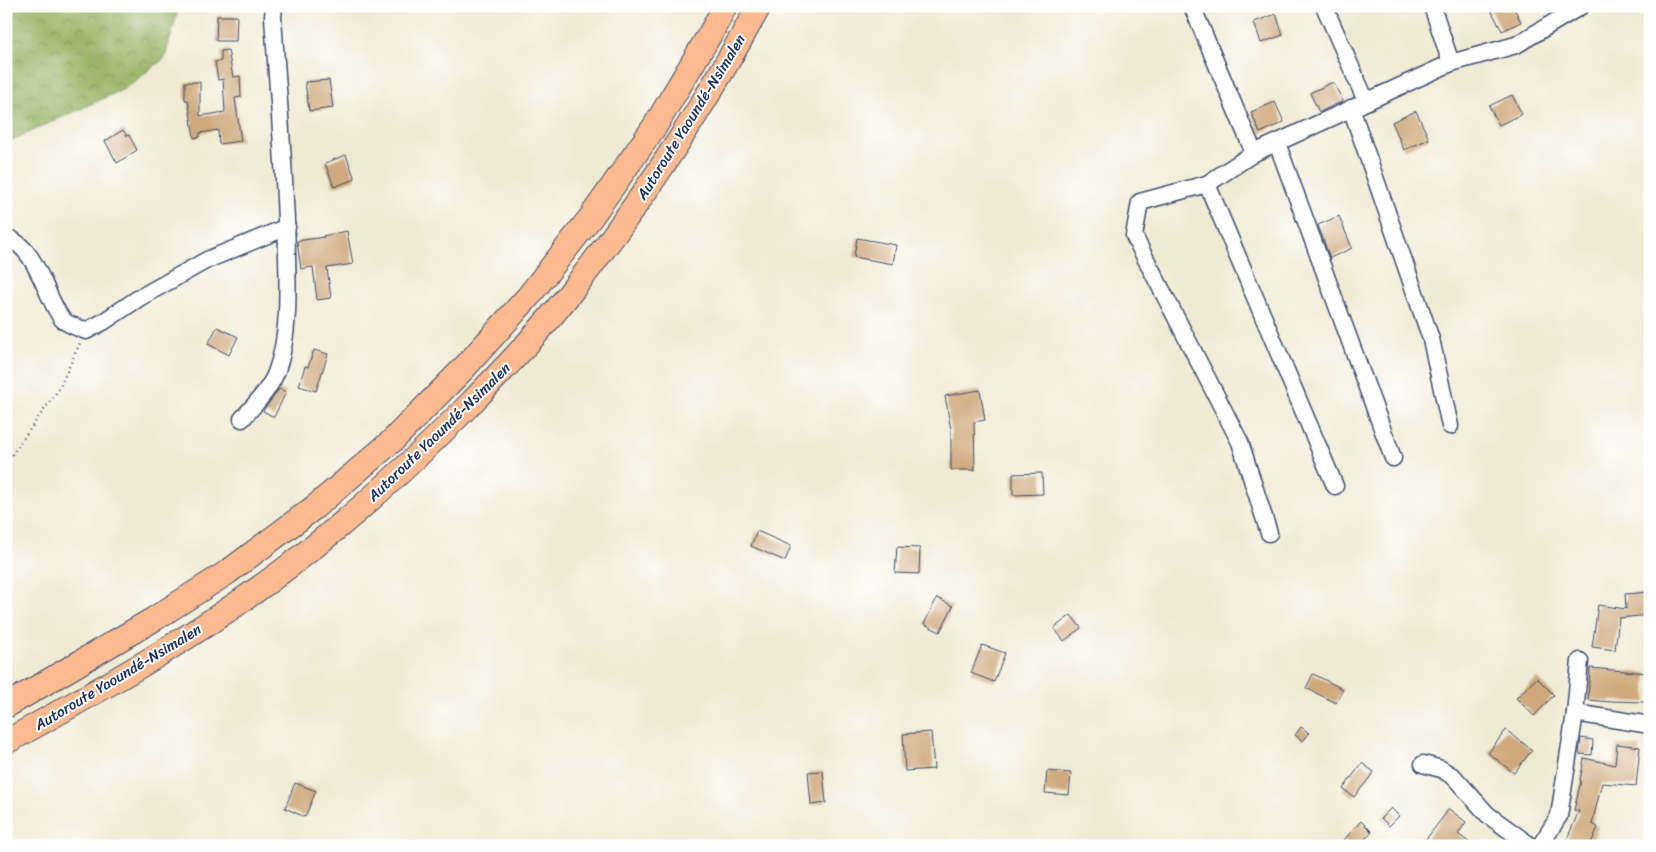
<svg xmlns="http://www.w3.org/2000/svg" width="1656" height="852" font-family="Sriracha,sans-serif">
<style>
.forest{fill:url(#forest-crowns);stroke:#5a7262}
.building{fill:#cfa97c}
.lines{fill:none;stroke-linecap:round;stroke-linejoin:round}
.minor-casing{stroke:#3b4b6f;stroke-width:19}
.highway-casing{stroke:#3b4b6f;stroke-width:26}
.path{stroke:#3b4b6f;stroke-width:2.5;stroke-dasharray:1 4;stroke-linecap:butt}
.minor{stroke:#fff;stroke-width:16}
.highway{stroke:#fcba8e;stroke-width:24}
.labels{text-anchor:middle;stroke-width:4;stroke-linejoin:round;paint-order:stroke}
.street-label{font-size:15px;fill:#1b2f5e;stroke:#fff}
</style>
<defs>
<pattern id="forest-crowns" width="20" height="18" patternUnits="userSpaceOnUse" patternTransform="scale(1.25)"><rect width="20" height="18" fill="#9ab567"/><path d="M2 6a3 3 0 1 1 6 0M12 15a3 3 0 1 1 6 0" fill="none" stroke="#7d9458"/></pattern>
</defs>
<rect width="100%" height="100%" fill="#fff"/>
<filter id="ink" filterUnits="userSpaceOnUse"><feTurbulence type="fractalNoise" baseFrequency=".02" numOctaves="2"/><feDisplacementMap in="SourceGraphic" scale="10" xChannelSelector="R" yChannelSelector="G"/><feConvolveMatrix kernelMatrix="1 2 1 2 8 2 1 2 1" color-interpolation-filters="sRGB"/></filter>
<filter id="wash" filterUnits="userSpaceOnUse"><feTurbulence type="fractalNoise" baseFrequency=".0096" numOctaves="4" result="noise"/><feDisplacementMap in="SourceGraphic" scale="20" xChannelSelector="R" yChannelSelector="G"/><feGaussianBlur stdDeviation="1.12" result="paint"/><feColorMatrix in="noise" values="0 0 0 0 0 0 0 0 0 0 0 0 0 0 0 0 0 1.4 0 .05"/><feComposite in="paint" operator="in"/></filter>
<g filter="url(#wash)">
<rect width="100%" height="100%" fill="#efead2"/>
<polygon class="forest" points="6,6 179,6 165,58 124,89 6,143"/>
<g id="blocks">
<g class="building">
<polygon points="1499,6 1513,6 1521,22 1502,31 1491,10"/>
<polygon points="1276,14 1283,35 1261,43 1254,22"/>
<polygon points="217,16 237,16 236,41 216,41"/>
<polygon points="228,50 233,77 240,76 241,97 235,98 241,141 219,144 218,130 200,133 200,137 194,138 188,100 185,100 185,82 200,82 200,116 225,112 223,79 218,80 215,62 221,61 221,51"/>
<polygon points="329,80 333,108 309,111 305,82"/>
<polygon points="1333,82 1343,101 1319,112 1310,93"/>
<polygon points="1512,95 1522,114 1499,125 1489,106"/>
<polygon points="1275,102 1284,122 1260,133 1251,112"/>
<polygon points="1416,111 1429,139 1404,150 1392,122"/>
<polygon points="123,130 127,136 129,135 137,150 117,163 105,141"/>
<polygon points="346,155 355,179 334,187 325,163"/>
<polygon points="1339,216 1352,248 1330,258 1318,225"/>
<polygon points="347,231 353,264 327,268 331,298 317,300 313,267 301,269 297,241 324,237 323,236"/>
<polygon points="857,238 896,245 893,264 854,257"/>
<polygon points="217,327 238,337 229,355 208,344"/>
<polygon points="314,350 328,354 316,391 299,386 305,366 308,367"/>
<polygon points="279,389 286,392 274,417 263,411"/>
<polygon points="980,390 985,420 974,422 975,470 951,470 951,430 945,396"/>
<polygon points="1042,473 1043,494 1013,495 1013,474"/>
<polygon points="757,531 791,546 785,561 751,546"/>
<polygon points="897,547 920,548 919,574 895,573"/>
<polygon points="1650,592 1650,615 1619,618 1615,650 1592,647 1598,605 1626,609 1625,594"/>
<polygon points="937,598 953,606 940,632 924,624"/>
<polygon points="1071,615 1081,628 1064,641 1054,628"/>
<polygon points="982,645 1005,653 994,682 971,673"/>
<polygon points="1590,668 1647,673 1646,702 1610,701 1610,702 1588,700"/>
<polygon points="1313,674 1343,689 1336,703 1306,688"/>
<polygon points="1537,678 1554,695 1534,716 1516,698"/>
<polygon points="1301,727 1309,733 1303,741 1295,735"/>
<polygon points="1506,730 1532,750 1514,773 1488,753"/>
<polygon points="931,732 934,769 905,771 903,734"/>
<polygon points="1581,738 1593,740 1592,755 1579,754"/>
<polygon points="1617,744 1640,747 1636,786 1602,783 1592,824 1598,827 1590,846 1564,846 1579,811 1574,810 1581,781 1580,781 1584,758 1615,765"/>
<polygon points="1362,763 1374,772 1354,797 1343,789"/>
<polygon points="823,771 826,803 811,805 808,772"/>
<polygon points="1047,771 1071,773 1069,795 1045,793"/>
<polygon points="295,783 316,791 305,817 285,808"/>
<polygon points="1391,808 1399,816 1389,826 1381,818"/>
<polygon points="1449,809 1466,822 1458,834 1474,846 1421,846"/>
<polygon points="1361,821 1372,832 1358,846 1350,846 1344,840"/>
</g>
</g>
</g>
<g filter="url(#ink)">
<use href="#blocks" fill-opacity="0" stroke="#3b4b6f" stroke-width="1"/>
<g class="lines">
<defs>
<g id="minor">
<polyline points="1192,6 1254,153"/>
<polyline points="1324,6 1366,101"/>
<polyline points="1432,6 1451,63"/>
<polyline points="1351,108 1431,339 1450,426"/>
<polyline points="1277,143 1393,458"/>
<polyline points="1207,184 1335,486"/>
<path d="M6,237C37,248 44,294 62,319C66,324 79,328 86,331L103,322L139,298L207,260L287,227"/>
<path d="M242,419C255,404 271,388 277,370C289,337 288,292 287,257C286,177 278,97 273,17L274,6"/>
<polyline points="1269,533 1240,442 1134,236 1140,202 1207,184 1254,153 1451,63 1516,45 1581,6"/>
<polyline points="1575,713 1650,725"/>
<polyline points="1423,764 1441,769 1454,777 1488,815 1531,846"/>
<polyline points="1540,846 1559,816 1575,713 1580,661"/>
</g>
<g id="highway">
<polyline points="6,706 154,619 228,572 315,507 392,441 464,368 528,297 591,217 655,126 713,29 725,6"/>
<path d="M6,742C105,687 204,632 293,563C356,515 414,461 469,405C504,369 539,333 570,293C641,203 704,107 759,6"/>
</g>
</defs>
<use href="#minor" class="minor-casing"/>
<use href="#highway" class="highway-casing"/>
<polyline class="path" points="6,463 59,389 80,343"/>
<use href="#minor" class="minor"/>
<use href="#highway" class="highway"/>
</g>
</g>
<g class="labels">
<g class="street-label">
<text transform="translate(691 117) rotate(-58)" y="5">Autoroute Yaoundé-Nsimalen</text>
<text transform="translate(439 432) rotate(-44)" y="5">Autoroute Yaoundé-Nsimalen</text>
<text transform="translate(118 677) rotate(-31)" y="5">Autoroute Yaoundé-Nsimalen</text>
</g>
</g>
<rect width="1656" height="852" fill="none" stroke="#fff" stroke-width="25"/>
</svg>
